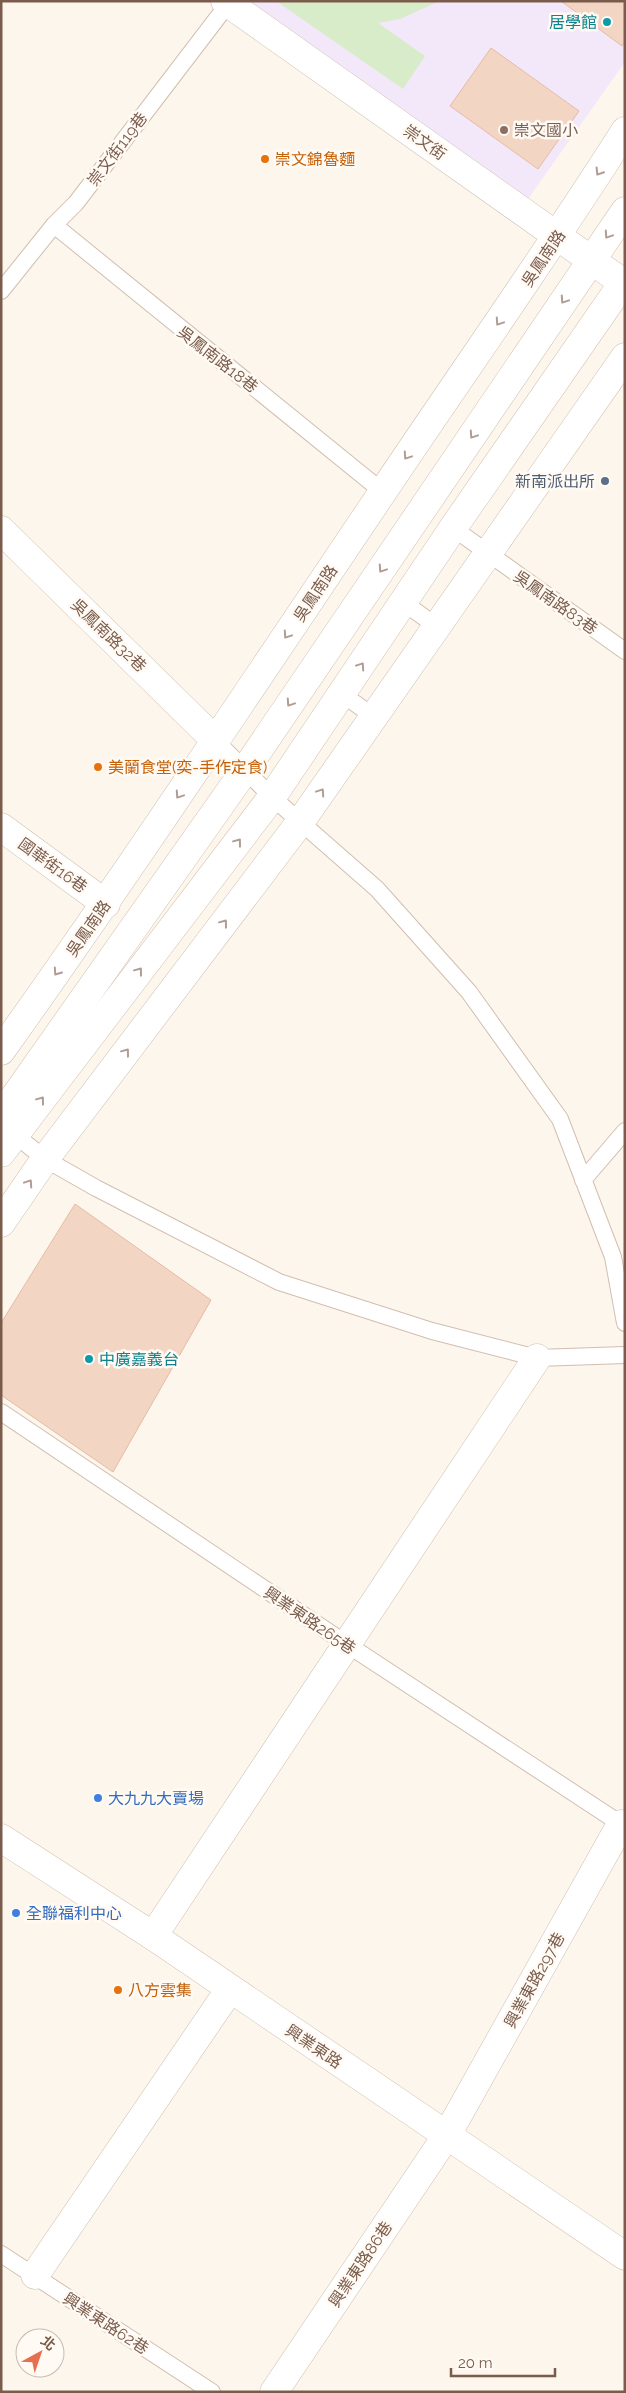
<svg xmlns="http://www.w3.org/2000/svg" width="626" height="2393" font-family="Raleway,'Noto Sans TC',sans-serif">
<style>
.education{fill:#f3e8fa}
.pitch{fill:#d8ecc9}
.building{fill:#f3d5c3;stroke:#e6bba3}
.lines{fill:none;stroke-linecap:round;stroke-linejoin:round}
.lane-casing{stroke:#d1beb0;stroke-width:18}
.street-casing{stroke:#d1beb0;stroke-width:29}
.secondary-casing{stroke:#d6c0b0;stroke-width:29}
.lane{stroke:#fff;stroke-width:16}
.street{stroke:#fff;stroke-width:28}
.secondary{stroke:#fff;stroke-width:28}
.oneway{stroke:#af9d94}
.culture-dot{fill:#0f9aa8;stroke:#fffaf3;stroke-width:2}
.education-dot{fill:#8d6e63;stroke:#fffaf3;stroke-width:2}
.food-dot{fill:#e8710a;stroke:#fffaf3;stroke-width:2}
.service-dot{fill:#5c6f8a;stroke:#fffaf3;stroke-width:2}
.shop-dot{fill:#3f7fe0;stroke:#fffaf3;stroke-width:2}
.labels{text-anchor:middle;stroke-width:5;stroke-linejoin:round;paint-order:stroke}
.culture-label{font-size:16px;fill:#0d838f;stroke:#fffaf3;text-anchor:end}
.education-label{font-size:16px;fill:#785e54;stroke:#fffaf3;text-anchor:start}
.street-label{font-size:16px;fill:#7a5c4d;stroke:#fffaf3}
.food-label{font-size:16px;fill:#c56008;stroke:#fffaf3;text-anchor:start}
.service-label{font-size:16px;fill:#4e5e75;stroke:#fffaf3;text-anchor:end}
.shop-label{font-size:16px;fill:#366cbe;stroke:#fffaf3;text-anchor:start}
</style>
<rect width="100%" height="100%" fill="#fdf6ec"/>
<polygon class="education" points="249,1 625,1 625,62 528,199"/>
<polygon class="pitch" points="276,1 440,1 400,19 378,23 425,56 403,89"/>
<g class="building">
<polygon points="561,1 625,1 625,42 622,46"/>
<polygon points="491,48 579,111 538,169 450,106"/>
<polygon points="75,1204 211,1300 113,1472 1,1395 1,1323"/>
</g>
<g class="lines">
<defs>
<g id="lane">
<polyline points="54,225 383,492"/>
<polyline points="1,291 54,225 76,203 228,4"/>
<polyline points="453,528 625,651"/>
<polyline points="403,602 436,626"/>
<polyline points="342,694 373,716"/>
<polyline points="216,741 272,797 377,889 469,992 560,1119 613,1257 625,1323"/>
<polyline points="9,1130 45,1159 96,1188 279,1282 432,1331 537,1358 625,1355"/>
<polyline points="583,1180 625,1131"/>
<polyline points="1,1412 348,1645 621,1824"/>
<polyline points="1,2254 212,2392"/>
</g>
<g id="street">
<polyline points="225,1 625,284"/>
<polyline points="1,530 216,741"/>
<polyline points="1,827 106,904"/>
<path d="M1,1051C132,867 256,680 382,493C463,372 547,254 625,131"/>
<polyline points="1,1223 45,1159 301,821 625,357"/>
<polyline points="153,1936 537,1358"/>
<polyline points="35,2275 230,1989"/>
<polyline points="274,2392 447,2135 621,1824"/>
</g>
<g id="secondary">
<polyline points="1,1116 245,770 625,211"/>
<polyline points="1,1153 272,797 453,528 625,280"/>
<polyline points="1,1838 153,1936 625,2256"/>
</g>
</defs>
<use href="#lane" class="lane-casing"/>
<use href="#street" class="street-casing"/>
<use href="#secondary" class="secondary-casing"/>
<use href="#lane" class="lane"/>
<use href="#street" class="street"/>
<use href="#secondary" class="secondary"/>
</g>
<defs><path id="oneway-chevron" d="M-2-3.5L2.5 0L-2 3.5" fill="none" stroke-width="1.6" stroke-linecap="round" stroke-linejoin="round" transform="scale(1.25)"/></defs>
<g class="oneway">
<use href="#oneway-chevron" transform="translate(599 172) rotate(122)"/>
<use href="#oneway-chevron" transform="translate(608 235) rotate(124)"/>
<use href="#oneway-chevron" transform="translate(564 300) rotate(124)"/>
<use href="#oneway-chevron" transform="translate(499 322) rotate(124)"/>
<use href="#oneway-chevron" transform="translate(473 435) rotate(124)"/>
<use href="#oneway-chevron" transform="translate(407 456) rotate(124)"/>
<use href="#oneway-chevron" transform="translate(382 569) rotate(124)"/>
<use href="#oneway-chevron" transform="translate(287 635) rotate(124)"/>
<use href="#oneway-chevron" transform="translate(361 666) rotate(-56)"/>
<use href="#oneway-chevron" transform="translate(290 703) rotate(124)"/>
<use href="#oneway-chevron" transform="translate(321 792) rotate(-56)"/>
<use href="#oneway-chevron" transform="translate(179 795) rotate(124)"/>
<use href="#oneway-chevron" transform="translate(238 842) rotate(-53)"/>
<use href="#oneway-chevron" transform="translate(224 923) rotate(-53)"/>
<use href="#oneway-chevron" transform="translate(139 971) rotate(-53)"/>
<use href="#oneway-chevron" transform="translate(57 972) rotate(125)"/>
<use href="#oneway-chevron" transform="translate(126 1052) rotate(-53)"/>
<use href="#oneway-chevron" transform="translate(41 1100) rotate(-53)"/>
<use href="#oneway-chevron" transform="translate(29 1183) rotate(-56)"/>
</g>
<g class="culture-dot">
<circle cx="607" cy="22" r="5"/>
<circle cx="89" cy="1359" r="5"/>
</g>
<circle class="education-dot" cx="504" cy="130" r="5"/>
<g class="food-dot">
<circle cx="265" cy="159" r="5"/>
<circle cx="98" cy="767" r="5"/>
<circle cx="118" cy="1990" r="5"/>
</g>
<circle class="service-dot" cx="605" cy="481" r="5"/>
<g class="shop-dot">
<circle cx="98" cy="1798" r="5"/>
<circle cx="16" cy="1913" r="5"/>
</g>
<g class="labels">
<g class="culture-label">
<text x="597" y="28">居學館</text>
<text x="99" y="1365" text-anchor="start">中廣嘉義台</text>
</g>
<g class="education-label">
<text x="514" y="136">崇文國小</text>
</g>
<g class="street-label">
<text transform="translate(425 142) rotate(35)" y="6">崇文街</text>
<text transform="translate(117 149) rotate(-53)" y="6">崇文街119巷</text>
<text transform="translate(543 258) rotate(-56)" y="6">吳鳳南路</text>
<text transform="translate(218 359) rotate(38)" y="6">吳鳳南路18巷</text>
<text transform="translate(315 593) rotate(-56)" y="6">吳鳳南路</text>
<text transform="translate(556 602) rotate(35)" y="6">吳鳳南路83巷</text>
<text transform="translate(109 635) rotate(44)" y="6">吳鳳南路32巷</text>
<text transform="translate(53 865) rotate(36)" y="6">國華街16巷</text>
<text transform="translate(88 928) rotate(-55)" y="6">吳鳳南路</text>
<text transform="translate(310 1620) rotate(34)" y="6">興業東路265巷</text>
<text transform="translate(534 1980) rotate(-61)" y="6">興業東路297巷</text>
<text transform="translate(314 2046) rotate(34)" y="6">興業東路</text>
<text transform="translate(360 2264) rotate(-56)" y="6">興業東路86巷</text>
<text transform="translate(106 2323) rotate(33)" y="6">興業東路62巷</text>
</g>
<g class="food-label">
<text x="275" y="165">崇文錦魯麵</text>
<text x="108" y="773">美蘭食堂(奕-手作定食)</text>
<text x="128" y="1996">八方雲集</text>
</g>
<g class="service-label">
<text x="595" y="487">新南派出所</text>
</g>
<g class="shop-label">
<text x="108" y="1804">大九九大賣場</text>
<text x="26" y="1919">全聯福利中心</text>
</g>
</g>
<rect width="626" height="2393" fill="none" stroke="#7a5c4d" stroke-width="5"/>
<g transform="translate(40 2353) rotate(40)"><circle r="24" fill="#fffaf3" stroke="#cabbb1"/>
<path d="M0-4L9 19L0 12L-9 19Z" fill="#e76f51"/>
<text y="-8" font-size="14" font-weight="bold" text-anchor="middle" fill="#7a5c4d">北</text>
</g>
<path d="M451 2368v8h104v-8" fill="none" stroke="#7a5c4d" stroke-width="2.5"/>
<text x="458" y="2368" font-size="15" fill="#7a5c4d" stroke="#fffaf3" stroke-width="4" paint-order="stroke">20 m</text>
</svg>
